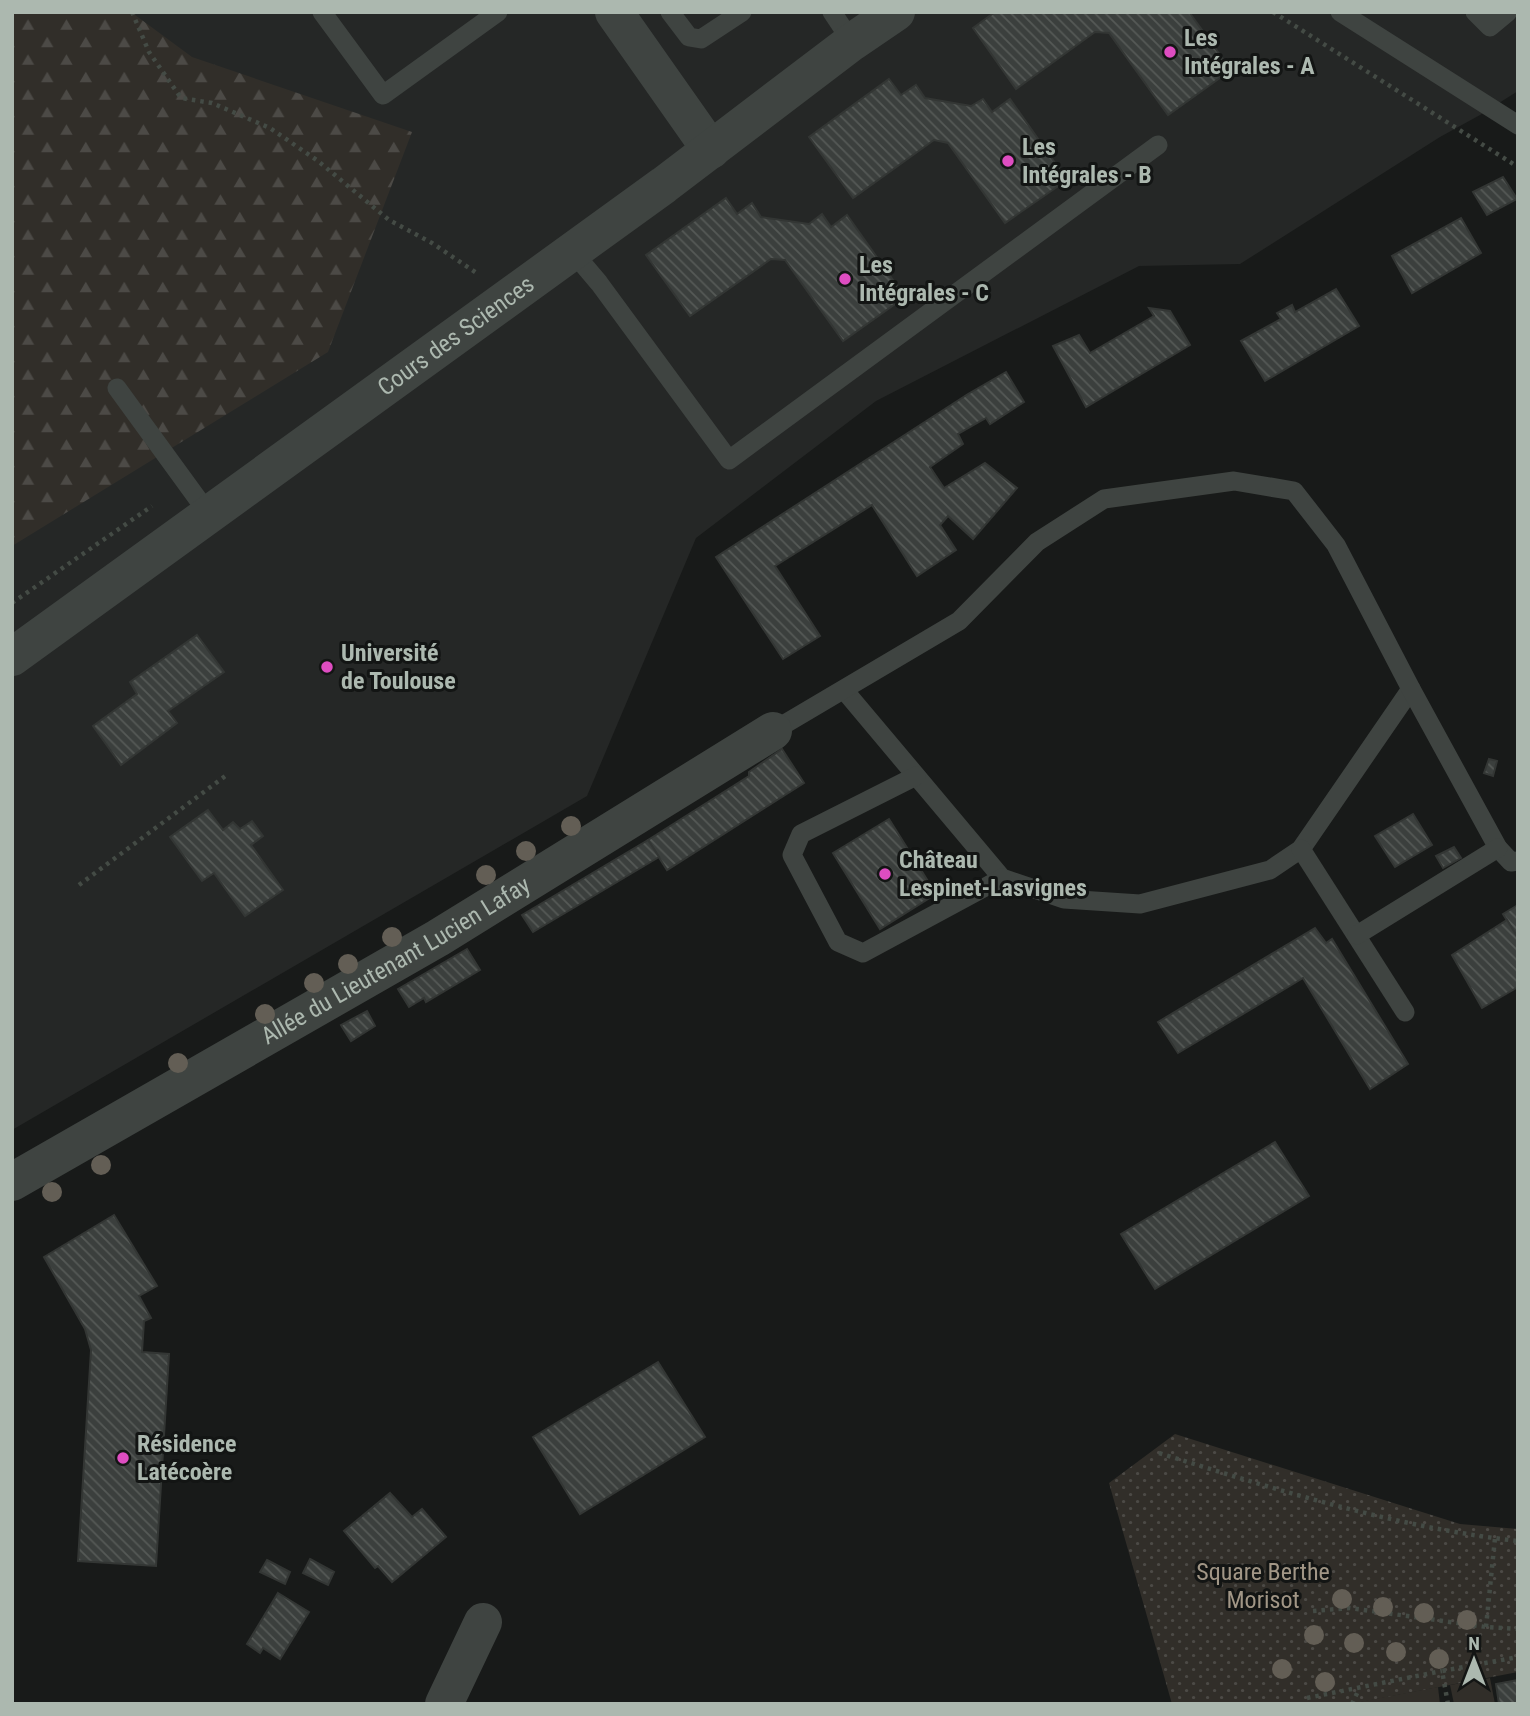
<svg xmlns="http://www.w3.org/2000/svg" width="1530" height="1716" font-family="'Roboto Condensed',sans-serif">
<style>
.built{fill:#252726}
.grass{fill:#312e29}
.forest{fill:url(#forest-firs)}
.park{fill:url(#park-dots)}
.building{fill:url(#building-back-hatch);stroke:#333634;stroke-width:2}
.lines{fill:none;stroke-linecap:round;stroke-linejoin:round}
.path{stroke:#444b45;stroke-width:4.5;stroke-dasharray:3.5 5;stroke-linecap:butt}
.lane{stroke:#3f4441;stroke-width:19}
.street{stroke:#3f4441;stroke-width:38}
.tree{fill:#635e55}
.poi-dot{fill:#de4dc1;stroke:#131514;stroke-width:2.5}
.labels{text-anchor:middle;stroke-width:6;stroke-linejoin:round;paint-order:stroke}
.poi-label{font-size:24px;font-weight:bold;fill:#acb8af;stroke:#131514;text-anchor:start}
.street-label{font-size:24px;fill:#acb8af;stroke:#131514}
.park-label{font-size:24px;fill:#a19686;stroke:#131514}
</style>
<defs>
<pattern id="forest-firs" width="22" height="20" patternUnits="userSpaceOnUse" patternTransform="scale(1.75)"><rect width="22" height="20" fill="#312e29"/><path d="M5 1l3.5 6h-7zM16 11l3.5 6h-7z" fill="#4c4a46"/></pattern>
<pattern id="park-dots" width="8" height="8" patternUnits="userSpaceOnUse" patternTransform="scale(1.75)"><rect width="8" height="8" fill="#312e29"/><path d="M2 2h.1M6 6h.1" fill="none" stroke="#4c4a46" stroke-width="1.8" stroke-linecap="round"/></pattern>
<pattern id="building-back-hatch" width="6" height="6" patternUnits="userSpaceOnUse" patternTransform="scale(1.75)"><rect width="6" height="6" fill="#3b3f3d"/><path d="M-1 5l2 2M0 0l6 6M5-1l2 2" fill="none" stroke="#555956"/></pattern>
</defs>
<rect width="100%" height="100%" fill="#181a19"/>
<polygon class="built" points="12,12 1518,12 1518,91 1480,115 1440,137 1240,264 1139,266 876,401 696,538 587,796 12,1130"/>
<g class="grass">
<polygon points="1490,1678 1495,1704 1454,1704 1450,1685"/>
<polygon points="1438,1687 1440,1704 1357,1704 1358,1702"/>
</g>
<polygon class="forest" points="12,12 131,12 192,57 412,132 328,352 12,546"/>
<polygon class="park" points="1175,1434 1460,1524 1518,1529 1518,1672 1350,1704 1172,1704 1109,1483"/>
<g class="building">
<polygon points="995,12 1189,12 1231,70 1168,115 1109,33 1095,32 1016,89 973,28"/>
<polygon points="889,79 901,95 916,85 925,98 971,106 983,99 992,112 1010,99 1067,180 1005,223 948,143 934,140 853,198 809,137"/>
<polygon points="1503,177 1517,199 1487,215 1473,192"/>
<polygon points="726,198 737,214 752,203 761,217 809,224 822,214 831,227 847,215 905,297 843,341 785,260 771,259 690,316 646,255"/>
<polygon points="1461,218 1481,253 1412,293 1392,256"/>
<polygon points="1336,289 1359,326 1265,381 1241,341 1281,319 1277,313 1292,305 1295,312"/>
<polygon points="1149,308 1170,311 1190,345 1086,407 1053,346 1079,335 1090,353 1154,316"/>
<polygon points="1006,372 1024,402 990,424 986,418 958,434 963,444 930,467 944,488 985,463 1017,488 973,539 948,516 940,525 956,550 917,576 872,505 775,566 820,636 783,659 716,557 968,394"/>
<polygon points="197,635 224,672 168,711 177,723 121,765 93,726 137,694 130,682"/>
<polygon points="782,749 804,783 667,870 648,840 749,776 749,772"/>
<polygon points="1489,759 1497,761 1493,776 1484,773"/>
<polygon points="208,810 223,830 233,822 240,829 252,821 263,836 251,845 283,890 245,916 214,873 202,881 170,837"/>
<polygon points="1413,814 1432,845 1395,867 1375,836"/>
<polygon points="889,819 936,894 880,929 833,853"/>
<polygon points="648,840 659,857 533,932 522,915"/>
<polygon points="1454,847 1461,858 1443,868 1436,856"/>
<polygon points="1518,905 1518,938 1503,914"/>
<polygon points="1507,920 1518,938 1518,987 1482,1008 1452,955"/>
<polygon points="1315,928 1326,943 1332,939 1408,1064 1370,1089 1303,978 1178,1053 1158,1022"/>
<polygon points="467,949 480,970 426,1002 424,998 409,1007 398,989"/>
<polygon points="367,1011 375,1026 351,1041 341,1025"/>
<polygon points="1275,1142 1309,1196 1155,1289 1121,1234"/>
<polygon points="114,1215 157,1286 139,1296 151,1318 144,1321 142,1352 169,1354 156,1566 78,1561 91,1350 85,1329 44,1257"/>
<polygon points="658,1362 705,1437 580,1514 533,1437"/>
<polygon points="390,1493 412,1517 422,1509 446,1537 392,1582 378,1566 375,1568 344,1531"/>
<polygon points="310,1559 334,1572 328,1585 303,1573"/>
<polygon points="267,1560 290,1572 285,1584 260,1572"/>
<polygon points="278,1593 309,1612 280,1659 263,1648 260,1653 247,1644"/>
<polygon points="1518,1680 1518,1704 1499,1704 1496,1684"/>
</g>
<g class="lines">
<g class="path">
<polyline points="132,12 149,52 181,98 212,103 270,128 318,161 389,220 432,243 478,274"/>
<polyline points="1273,12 1518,167"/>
<polyline points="12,603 152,506"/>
<polyline points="79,885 228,774"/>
<path d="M1159,1453C1277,1490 1394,1527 1518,1541"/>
<polyline points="1313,1611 1350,1608 1486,1627 1518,1629"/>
<polyline points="1486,1627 1495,1538"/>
<polyline points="1307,1698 1442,1671"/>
<polyline points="1352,1704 1359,1689"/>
<polyline points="1448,1704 1442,1671 1518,1657"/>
</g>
<g class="lane">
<polyline points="322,12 383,95 498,12"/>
<polyline points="670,12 689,37 701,39 742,12"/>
<polyline points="832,12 852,42"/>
<polyline points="1340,12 1518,125"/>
<polyline points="1475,12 1490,27 1508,12"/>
<polyline points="572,251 599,283 729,460 1158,145"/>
<polyline points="117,388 208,513"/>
<polyline points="844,690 1002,878 1064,899 1140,904 1270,870 1301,849 1411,689"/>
<polyline points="773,731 959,621 1037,542 1104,499 1234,481 1294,491 1336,545 1411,689 1498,848 1511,862 1518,861"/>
<polyline points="916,776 801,834 792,855 838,942 863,953 1002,878"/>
<polyline points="1301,849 1405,1012"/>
<polyline points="1357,935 1498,848"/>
</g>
<g class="street">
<polyline points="614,12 711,150"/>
<path id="s1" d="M12,657L664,185L852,42L896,12"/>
<path id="s2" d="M12,1182L438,938L773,731"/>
<polyline points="444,1704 483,1622"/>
</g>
</g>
<g class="tree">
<circle cx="571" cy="826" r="10"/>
<circle cx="526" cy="851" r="10"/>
<circle cx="486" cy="875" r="10"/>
<circle cx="392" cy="937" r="10"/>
<circle cx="348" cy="964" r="10"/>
<circle cx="314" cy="983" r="10"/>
<circle cx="265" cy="1014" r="10"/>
<circle cx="178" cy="1063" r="10"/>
<circle cx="101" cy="1165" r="10"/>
<circle cx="52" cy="1192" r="10"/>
<circle cx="1342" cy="1599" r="10"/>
<circle cx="1383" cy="1607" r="10"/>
<circle cx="1424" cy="1613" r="10"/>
<circle cx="1467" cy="1620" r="10"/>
<circle cx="1314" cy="1635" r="10"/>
<circle cx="1354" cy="1643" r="10"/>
<circle cx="1396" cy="1652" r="10"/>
<circle cx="1439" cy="1659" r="10"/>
<circle cx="1282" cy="1669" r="10"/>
<circle cx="1325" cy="1682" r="10"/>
</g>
<g class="poi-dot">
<circle cx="1170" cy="52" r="7"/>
<circle cx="1008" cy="161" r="7"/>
<circle cx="845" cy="279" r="7"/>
<circle cx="327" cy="667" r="7"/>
<circle cx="885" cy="874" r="7"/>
<circle cx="123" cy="1458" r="7"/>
</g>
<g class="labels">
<g class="poi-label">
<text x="1184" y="46">Les<tspan x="1184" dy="28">Intégrales - A</tspan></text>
<text x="1022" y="155">Les<tspan x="1022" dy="28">Intégrales - B</tspan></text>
<text x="859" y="273">Les<tspan x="859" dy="28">Intégrales - C</tspan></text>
<text x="341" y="661">Université<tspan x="341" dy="28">de Toulouse</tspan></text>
<text x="899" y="868">Château<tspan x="899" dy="28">Lespinet-Lasvignes</tspan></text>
<text x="137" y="1452">Résidence<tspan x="137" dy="28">Latécoère</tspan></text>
</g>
<g class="street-label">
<text dy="8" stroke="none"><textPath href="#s1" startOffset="548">Cours des Sciences</textPath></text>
<text dy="8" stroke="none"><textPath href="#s2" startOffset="443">Allée du Lieutenant Lucien Lafay</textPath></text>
</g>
<g class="park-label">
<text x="1263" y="1580">Square Berthe<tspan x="1263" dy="28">Morisot</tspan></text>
</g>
</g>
<rect width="1530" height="1716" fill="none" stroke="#acb8af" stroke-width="28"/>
<g transform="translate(1474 1660)" stroke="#131514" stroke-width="5" paint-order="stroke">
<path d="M0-5L12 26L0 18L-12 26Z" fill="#acb8af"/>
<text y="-10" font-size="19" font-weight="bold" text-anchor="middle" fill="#acb8af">N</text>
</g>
</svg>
